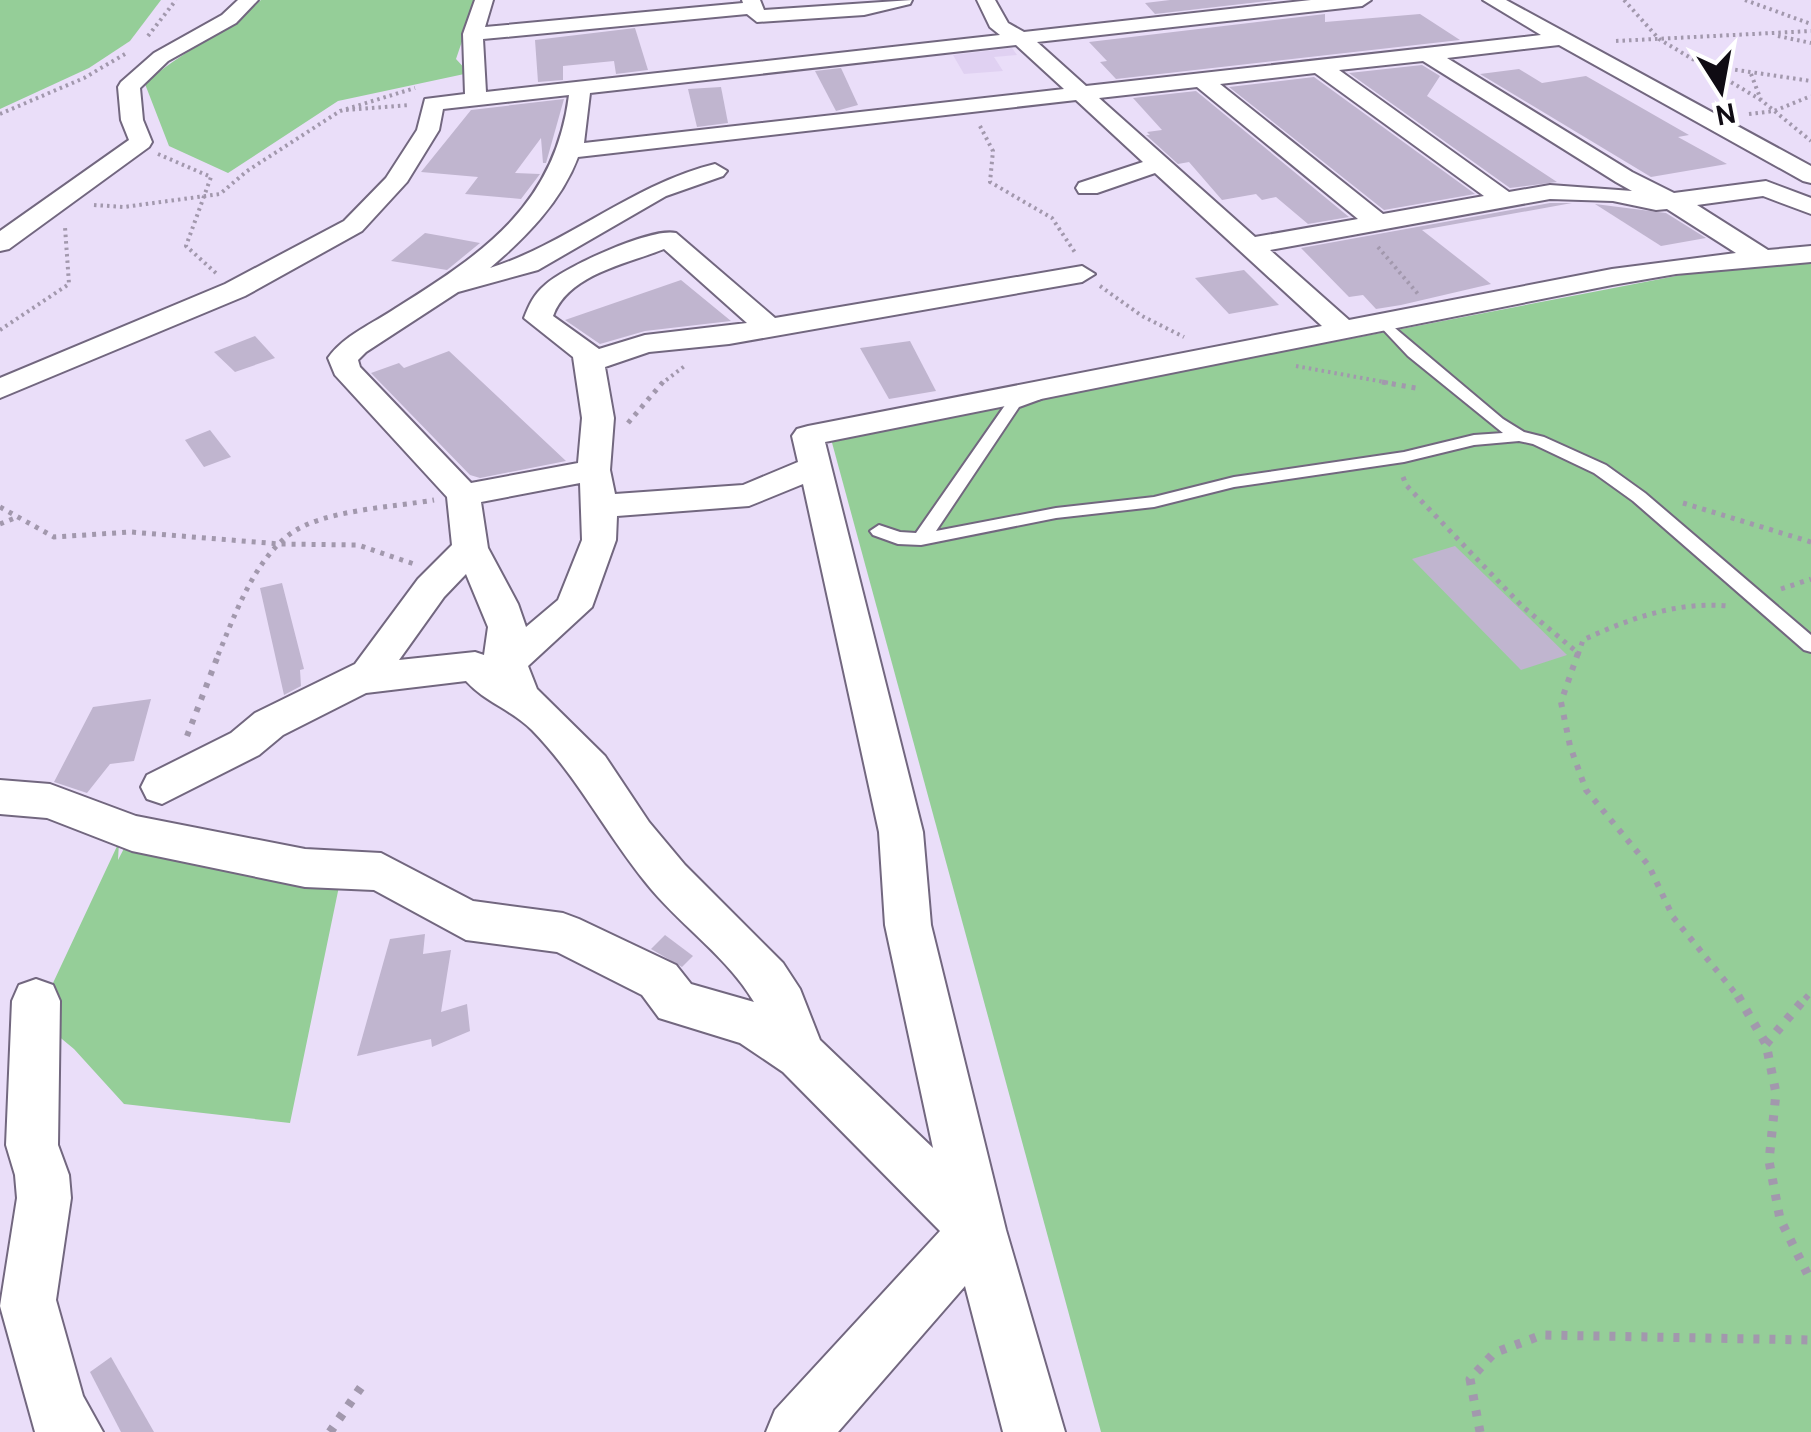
<svg xmlns="http://www.w3.org/2000/svg" width="1811" height="1432" font-family="Cabin,sans-serif">
<style>
.built{fill:#e0d1f2}
.green{fill:#95ce98}
.building{fill:#c0b5cf}
.lines{fill:none;stroke-linecap:round;stroke-linejoin:round}
.lane-casing{stroke:#72677f;stroke-width:4}
.street-casing{stroke:#72677f;stroke-width:4}
.path-far3{stroke:#a298ad;stroke-width:4;stroke-dasharray:2.5 4;stroke-linecap:butt}
.path-far2{stroke:#a298ad;stroke-width:5;stroke-dasharray:4 6;stroke-linecap:butt}
.path-far1{stroke:#a298ad;stroke-width:6;stroke-dasharray:5 8;stroke-linecap:butt}
.path{stroke:#a298ad;stroke-width:9;stroke-dasharray:6 10;stroke-linecap:butt}
.lane{fill:#fff;fill-rule:evenodd}
.street{fill:#fff;fill-rule:evenodd}
</style>
<rect width="100%" height="100%" fill="#eadef9"/>
<polygon class="built" points="1012,48 1017,55 994,57 1003,71 964,74 953,55"/>
<g class="green">
<polygon points="0,0 161,0 130,41 89,68 0,109"/>
<path d="M261,0H476L456,59L469,73L338,101L228,173L169,146L145,84C181,51 225,33 261,0Z"/>
<polygon points="1811,250 1811,1432 1101,1432 831,439"/>
<polygon points="132,833 342,872 290,1123 124,1104 74,1049 45,1025 53,983 119,842 118,860"/>
</g>
<g class="building">
<polygon points="1170,0 1277,0 1155,14 1145,3"/>
<polygon points="1325,14 1325,22 1420,14 1460,40 1116,79 1100,62 1107,61 1089,42"/>
<polygon points="635,28 648,70 616,74 614,61 563,66 563,80 538,82 535,40"/>
<polygon points="1422,65 1440,76 1427,96 1557,182 1510,188 1349,73"/>
<polygon points="841,68 858,105 836,111 815,71"/>
<polygon points="1519,69 1542,83 1586,76 1689,135 1678,137 1727,164 1651,177 1480,74"/>
<polygon points="1314,77 1475,194 1384,210 1229,87"/>
<polygon points="721,87 728,123 697,127 688,89"/>
<polygon points="1196,91 1349,217 1308,224 1276,197 1262,200 1256,194 1222,200 1189,162 1178,164 1146,135 1150,135 1147,132 1162,130 1133,98"/>
<polygon points="564,99 546,163 543,163 541,138 515,173 540,174 521,199 465,194 478,177 421,172 471,110"/>
<polygon points="1550,203 1572,203 1422,230 1491,284 1401,305 1376,309 1363,295 1349,297 1301,248"/>
<polygon points="1595,204 1666,213 1706,238 1661,246"/>
<polygon points="425,233 442,236 480,243 447,270 391,261"/>
<polygon points="1244,270 1279,305 1229,314 1195,278"/>
<polygon points="681,280 731,321 645,331 600,344 565,320"/>
<polygon points="255,336 275,358 235,372 214,352"/>
<polygon points="910,341 936,391 889,399 860,348"/>
<polygon points="449,351 566,461 480,478 470,475 371,373 399,363 404,368"/>
<polygon points="210,430 231,457 204,467 185,440"/>
<polygon points="1455,546 1525,614 1567,655 1521,670 1412,559"/>
<polygon points="282,583 304,669 300,670 301,686 284,695 260,588"/>
<polygon points="151,699 134,761 110,764 87,793 54,782 93,707"/>
<polygon points="425,934 423,954 451,950 441,1012 467,1004 470,1031 432,1047 431,1039 357,1056 390,939"/>
<polygon points="665,935 693,956 682,967 651,949"/>
<polygon points="111,1357 154,1432 121,1432 90,1372"/>
</g>
<g class="lines">
<defs>
<polygon id="lane" points="1383,318 1503,419 1524,432 1544,437 1606,465 1645,493 1811,635 1811,652 1804,650 1633,501 1594,473 1533,444 1519,441 1474,445 1404,462 1234,487 1154,507 1056,518 921,545 898,544 873,535 870,531 879,525 900,532 916,533 1008,401 1036,391 1044,396 1041,399 1019,407 936,531 1056,508 1154,497 1234,477 1404,452 1474,435 1503,433 1408,356 1376,322"/>
<g id="street">
<polygon points="238,0 258,0 236,23 168,61 140,88 143,120 152,142 149,147 9,249 0,251 0,231 129,140 121,120 118,87 121,82 154,53 222,15"/>
<path d="M475,0H493L485,27L743,3L742,0H760L764,10L912,0L910,4L864,15L757,22L747,14L483,39L486,92L1000,35L990,27L977,0H995L1008,23L1024,32L1311,0H1371L1362,6L1037,42L1086,86L1541,35L1483,0H1506L1811,166V183L1803,181L1559,45L1447,58L1632,172L1674,193L1766,181L1811,198V214L1763,196L1697,205L1768,250L1811,246V262L1676,274L1612,285L825,442L923,832L931,925L1006,1230L1065,1432H1003L965,1286L838,1432H766L775,1410L940,1231L783,1072L740,1043L659,1018L642,995L557,952L466,940L374,890L305,887L132,851L47,818L0,814V780L50,784L136,816L305,849L381,853L473,901L563,913L579,919L676,965L691,984L754,1002C728,958 684,928 651,889C608,838 579,778 532,730C512,710 485,702 466,681L366,693L283,735L259,755L162,804L147,799L141,787L147,775L231,733L255,713L355,664L418,579L452,545L447,497L335,375L328,358C344,335 374,323 396,308C484,253 555,205 569,95L443,109L439,130L407,182L362,231L245,296L0,398V378L225,284L344,221L386,178L417,130L425,99L465,94L463,34ZM1016,45L1064,89L584,143L590,93ZM1423,61L1616,182L1632,191L1550,185L1509,192L1339,70ZM1315,73L1484,196L1383,214L1220,84ZM1197,87L1358,219L1255,237L1099,98ZM1076,100L1143,162L1079,183L1076,188L1079,193H1097L1155,173L1322,326L808,426L797,429L792,436L798,462L743,485L615,494L610,470L614,418L605,367L649,352L729,344L1082,282L1095,274L1082,266L775,318L676,233C652,227 564,267 545,285C534,294 529,305 524,318L573,357L582,418L578,463L471,483L360,367L358,360L366,352L458,292L538,270L666,196L723,176L727,171L715,164C633,184 569,243 490,268C526,237 561,202 578,157ZM1550,199L1613,201L1656,210L1667,209L1736,253L1612,269L1349,320L1270,250ZM664,249L747,323L645,335L599,349L553,316C568,274 627,264 664,249ZM580,483L582,540L558,600L526,627L518,604L488,548L481,502ZM803,484L879,832L885,925L933,1148L820,1040L800,989L783,963L685,865L649,822L605,756L537,689L528,666L592,607L616,540L617,516L749,506ZM466,574L488,627L484,655L475,652L399,660L444,597Z"/>
<polygon points="36,979 53,985 60,1001 58,1145 69,1175 71,1198 56,1300 83,1396 103,1432 35,1432 0,1306 17,1198 15,1175 6,1145 12,1001 19,985"/>
</g>
</defs>
<use href="#lane" class="lane-casing"/>
<use href="#street" class="street-casing"/>
<g class="path-far3">
<polyline points="1624,0 1659,39 1761,100"/>
<polyline points="1745,0 1811,24"/>
<polyline points="148,36 176,0"/>
<polyline points="1778,36 1811,43"/>
<polyline points="1616,41 1811,31"/>
<polyline points="1703,65 1811,81"/>
<polyline points="1751,74 1761,100 1811,141"/>
<polyline points="346,110 409,105"/>
<polyline points="0,114 84,78 125,54"/>
<polyline points="1749,114 1774,111 1811,96"/>
<polyline points="980,126 993,151 990,182 1052,218 1076,254"/>
<polyline points="158,154 211,177 186,246 217,274"/>
<polyline points="94,205 124,207 220,194 247,171 340,111 415,88"/>
<polyline points="1378,247 1418,294"/>
<polyline points="1100,286 1142,316 1184,337"/>
<polyline points="0,330 69,284 65,227"/>
<polyline points="1296,366 1395,384"/>
<polyline points="661,384 686,365"/>
</g>
<g class="path-far2">
<polyline points="1382,382 1421,389"/>
<polyline points="628,423 663,382"/>
<polyline points="1403,477 1406,485 1522,606 1578,653"/>
<polyline points="1683,503 1811,542"/>
<polyline points="0,507 54,537 131,532 280,544 358,545 414,564"/>
<polyline points="0,524 15,518"/>
<polyline points="1781,589 1811,579"/>
<path d="M218,655C235,615 253,562 290,534C322,510 394,507 434,500"/>
<path d="M1578,655L1583,640C1628,619 1678,601 1728,606"/>
</g>
<g class="path-far1">
<polyline points="1578,653 1561,702 1570,746 1586,790 1649,866 1673,917 1740,999"/>
<polyline points="187,736 219,653"/>
<polyline points="1805,999 1811,992"/>
</g>
<g class="path">
<polyline points="1738,996 1766,1044 1776,1093 1769,1161 1780,1219 1811,1281"/>
<polyline points="1766,1044 1807,996"/>
<polyline points="330,1432 366,1380"/>
<polyline points="1480,1432 1470,1379 1494,1353 1542,1335 1811,1340"/>
</g>
<use href="#lane" class="lane"/>
<use href="#street" class="street"/>
</g>
<g transform="translate(1721 90) rotate(169)" stroke="#ffffff" stroke-width="8" paint-order="stroke">
<path d="M0-8L18 38L0 25L-18 38Z" fill="#0f0b13"/>
<text y="-15" font-size="28" font-weight="bold" text-anchor="middle" fill="#0f0b13">N</text>
</g>
</svg>
